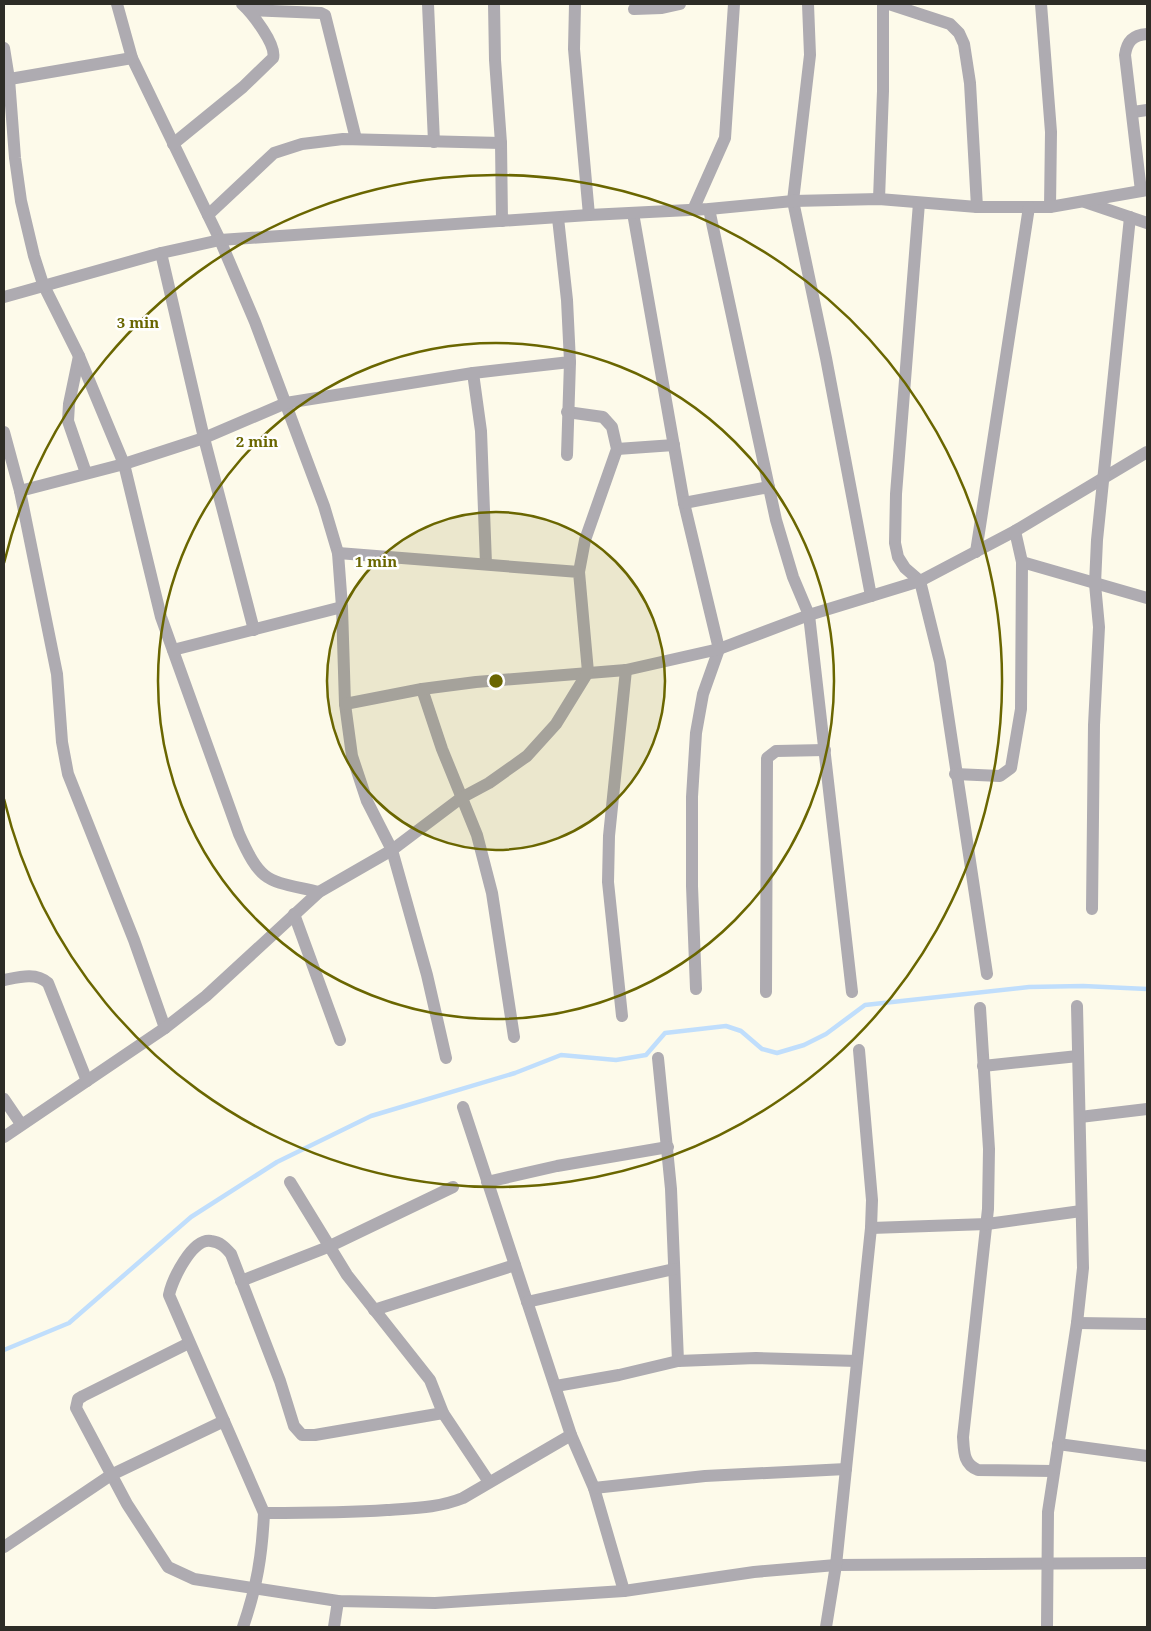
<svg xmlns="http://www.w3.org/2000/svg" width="1151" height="1631" font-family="'Noto Serif',serif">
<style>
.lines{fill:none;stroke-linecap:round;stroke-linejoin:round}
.stream{stroke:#c0defc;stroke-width:4.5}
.street{stroke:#aeabb1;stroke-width:12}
.ring{fill:none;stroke:#6a6600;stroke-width:2.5}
.centre{fill:#6a6600;stroke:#fff;stroke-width:2.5}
.ring-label{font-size:15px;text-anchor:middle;font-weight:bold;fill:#6a6600;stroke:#fff;stroke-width:5;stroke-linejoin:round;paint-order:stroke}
</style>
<rect width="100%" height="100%" fill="#fdfaea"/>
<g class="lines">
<polyline class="stream" points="4,1350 69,1323 191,1217 277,1162 371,1116 515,1073 561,1055 616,1060 646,1055 665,1033 726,1026 741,1031 762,1049 777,1053 804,1045 826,1034 865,1005 1029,987 1083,986 1147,989"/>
<g class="street">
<polyline points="117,4 132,58 220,240 255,322 324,506 338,553 342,607 345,704 352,756 367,801 392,850 427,975 446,1058"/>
<polyline points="428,4 434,142"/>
<polyline points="494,4 495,60 501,143 502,221"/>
<polyline points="575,4 574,49 589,215"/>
<polyline points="808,4 810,55 793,201 826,358 871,596"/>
<polyline points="889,4 950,24 959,33 964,44 970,83 977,207"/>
<polyline points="1041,4 1051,132 1050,207"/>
<polyline points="634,9 662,8 680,4"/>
<polyline points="250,10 321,13 325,15 356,139"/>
<path d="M4,48L9,79L15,158L21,201L34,256L43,284L79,356L124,464L161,617L239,834C262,885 267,880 319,892"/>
<polyline points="4,80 132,58"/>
<polyline points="1133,112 1147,110"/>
<path d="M173,144L243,87L273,58C277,45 252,13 242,4"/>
<path d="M1141,191L1125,55C1127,41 1133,35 1147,34"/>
<polyline points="879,199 883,91 883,4"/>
<polyline points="1085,202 1147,223"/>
<polyline points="919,203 896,494 895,543 898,557 905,568 920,581 940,662 987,974"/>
<polyline points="709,209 776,520 793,577 809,615 852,992"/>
<polyline points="693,210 725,138 734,4"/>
<polyline points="633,213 684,503 719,649 703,694 696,733 692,797 692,886 696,989"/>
<polyline points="208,215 274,153 302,144 343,139 501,143"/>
<polyline points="161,253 204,438 254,630"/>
<polyline points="4,297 161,253 220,240 589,215 709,209 793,201 879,199 977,207 1050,207 1147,190"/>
<polyline points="79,356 69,404 68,421 86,473"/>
<polyline points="473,373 481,431 486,564"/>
<polyline points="567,412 603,417 612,427 617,449 585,540 579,572"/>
<polyline points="4,432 20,491 57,674 62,742 68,774 134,940 165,1028"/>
<polyline points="617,449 674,445"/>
<polyline points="567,455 570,362"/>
<polyline points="20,491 124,464 204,438 286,403 473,373 570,362 567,300 558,218"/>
<polyline points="684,503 769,487"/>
<polyline points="976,552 1029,207"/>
<polyline points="1022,562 1147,598"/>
<polyline points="173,650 342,607"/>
<polyline points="422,689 442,749 477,835 492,893 514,1037"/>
<polyline points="345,704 422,689 476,682 626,670 719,649 809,615 920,581 1015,531 1147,452"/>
<polyline points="955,774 1000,776 1011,768 1021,709 1022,562 1015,531"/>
<polyline points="1092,909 1094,725 1099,627 1095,584 1097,540 1130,217"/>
<polyline points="294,914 340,1040"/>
<path d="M4,980C19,977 36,972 48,983L87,1081"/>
<polyline points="766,992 767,758 776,751 825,750"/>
<path d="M980,1008L989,1149L988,1209L963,1437C964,1451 963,1464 978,1470L1053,1471"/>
<polyline points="622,1016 608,882 609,836 626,670"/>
<polyline points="658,1058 671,1189 678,1361"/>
<polyline points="983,1066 1078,1056"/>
<polyline points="4,1099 21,1124"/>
<polyline points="463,1107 571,1435 594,1488 624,1591"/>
<polyline points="1080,1117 1147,1109"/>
<polyline points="4,1137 165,1028 206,996 319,892 392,850 461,798 489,783 527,756 556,724 588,672 579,572 338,553"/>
<polyline points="290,1182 347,1275 430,1380 443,1413 489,1482"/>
<polyline points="487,1182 557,1166 668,1147"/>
<polyline points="871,1228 987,1224 1081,1211"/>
<polyline points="241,1281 328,1247 453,1187"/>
<polyline points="527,1302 674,1269"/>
<polyline points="374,1310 515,1265"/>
<polyline points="1077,1323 1147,1324"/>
<polyline points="189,1343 83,1396 78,1399 76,1408 127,1504 168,1567 194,1579 338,1601 435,1603 624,1591 754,1572 836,1565 1147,1563"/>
<polyline points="556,1386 619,1375 678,1361 756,1358 857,1361"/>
<polyline points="1058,1444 1147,1456"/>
<polyline points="594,1488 705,1476 846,1469"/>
<path d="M264,1513C305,1513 346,1513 387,1510C414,1508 438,1508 463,1498L571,1435"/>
<polyline points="4,1547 111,1475 224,1421"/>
<path d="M243,1627C257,1586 262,1556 264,1513L169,1295C172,1280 192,1238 211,1241C220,1242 225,1247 231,1254L280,1381L294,1426L302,1435H315L443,1413"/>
<polyline points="334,1627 338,1601"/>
<polyline points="826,1627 836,1565 871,1228 872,1200 859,1050"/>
<polyline points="1047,1627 1048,1512 1077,1323 1083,1268 1077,1006"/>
</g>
</g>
<circle cx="496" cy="681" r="169" fill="#6a6600" fill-opacity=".12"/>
<g class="ring">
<circle cx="496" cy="681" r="169"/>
<circle cx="496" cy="681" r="338"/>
<path d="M4 563A506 506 0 1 1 4 799"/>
</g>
<circle cx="496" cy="681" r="8" class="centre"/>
<g class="ring-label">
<text x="138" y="328">3 min</text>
<text x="257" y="447">2 min</text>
<text x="376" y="567">1 min</text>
</g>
<rect width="1151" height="1631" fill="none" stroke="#2d2c26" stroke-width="10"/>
</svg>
